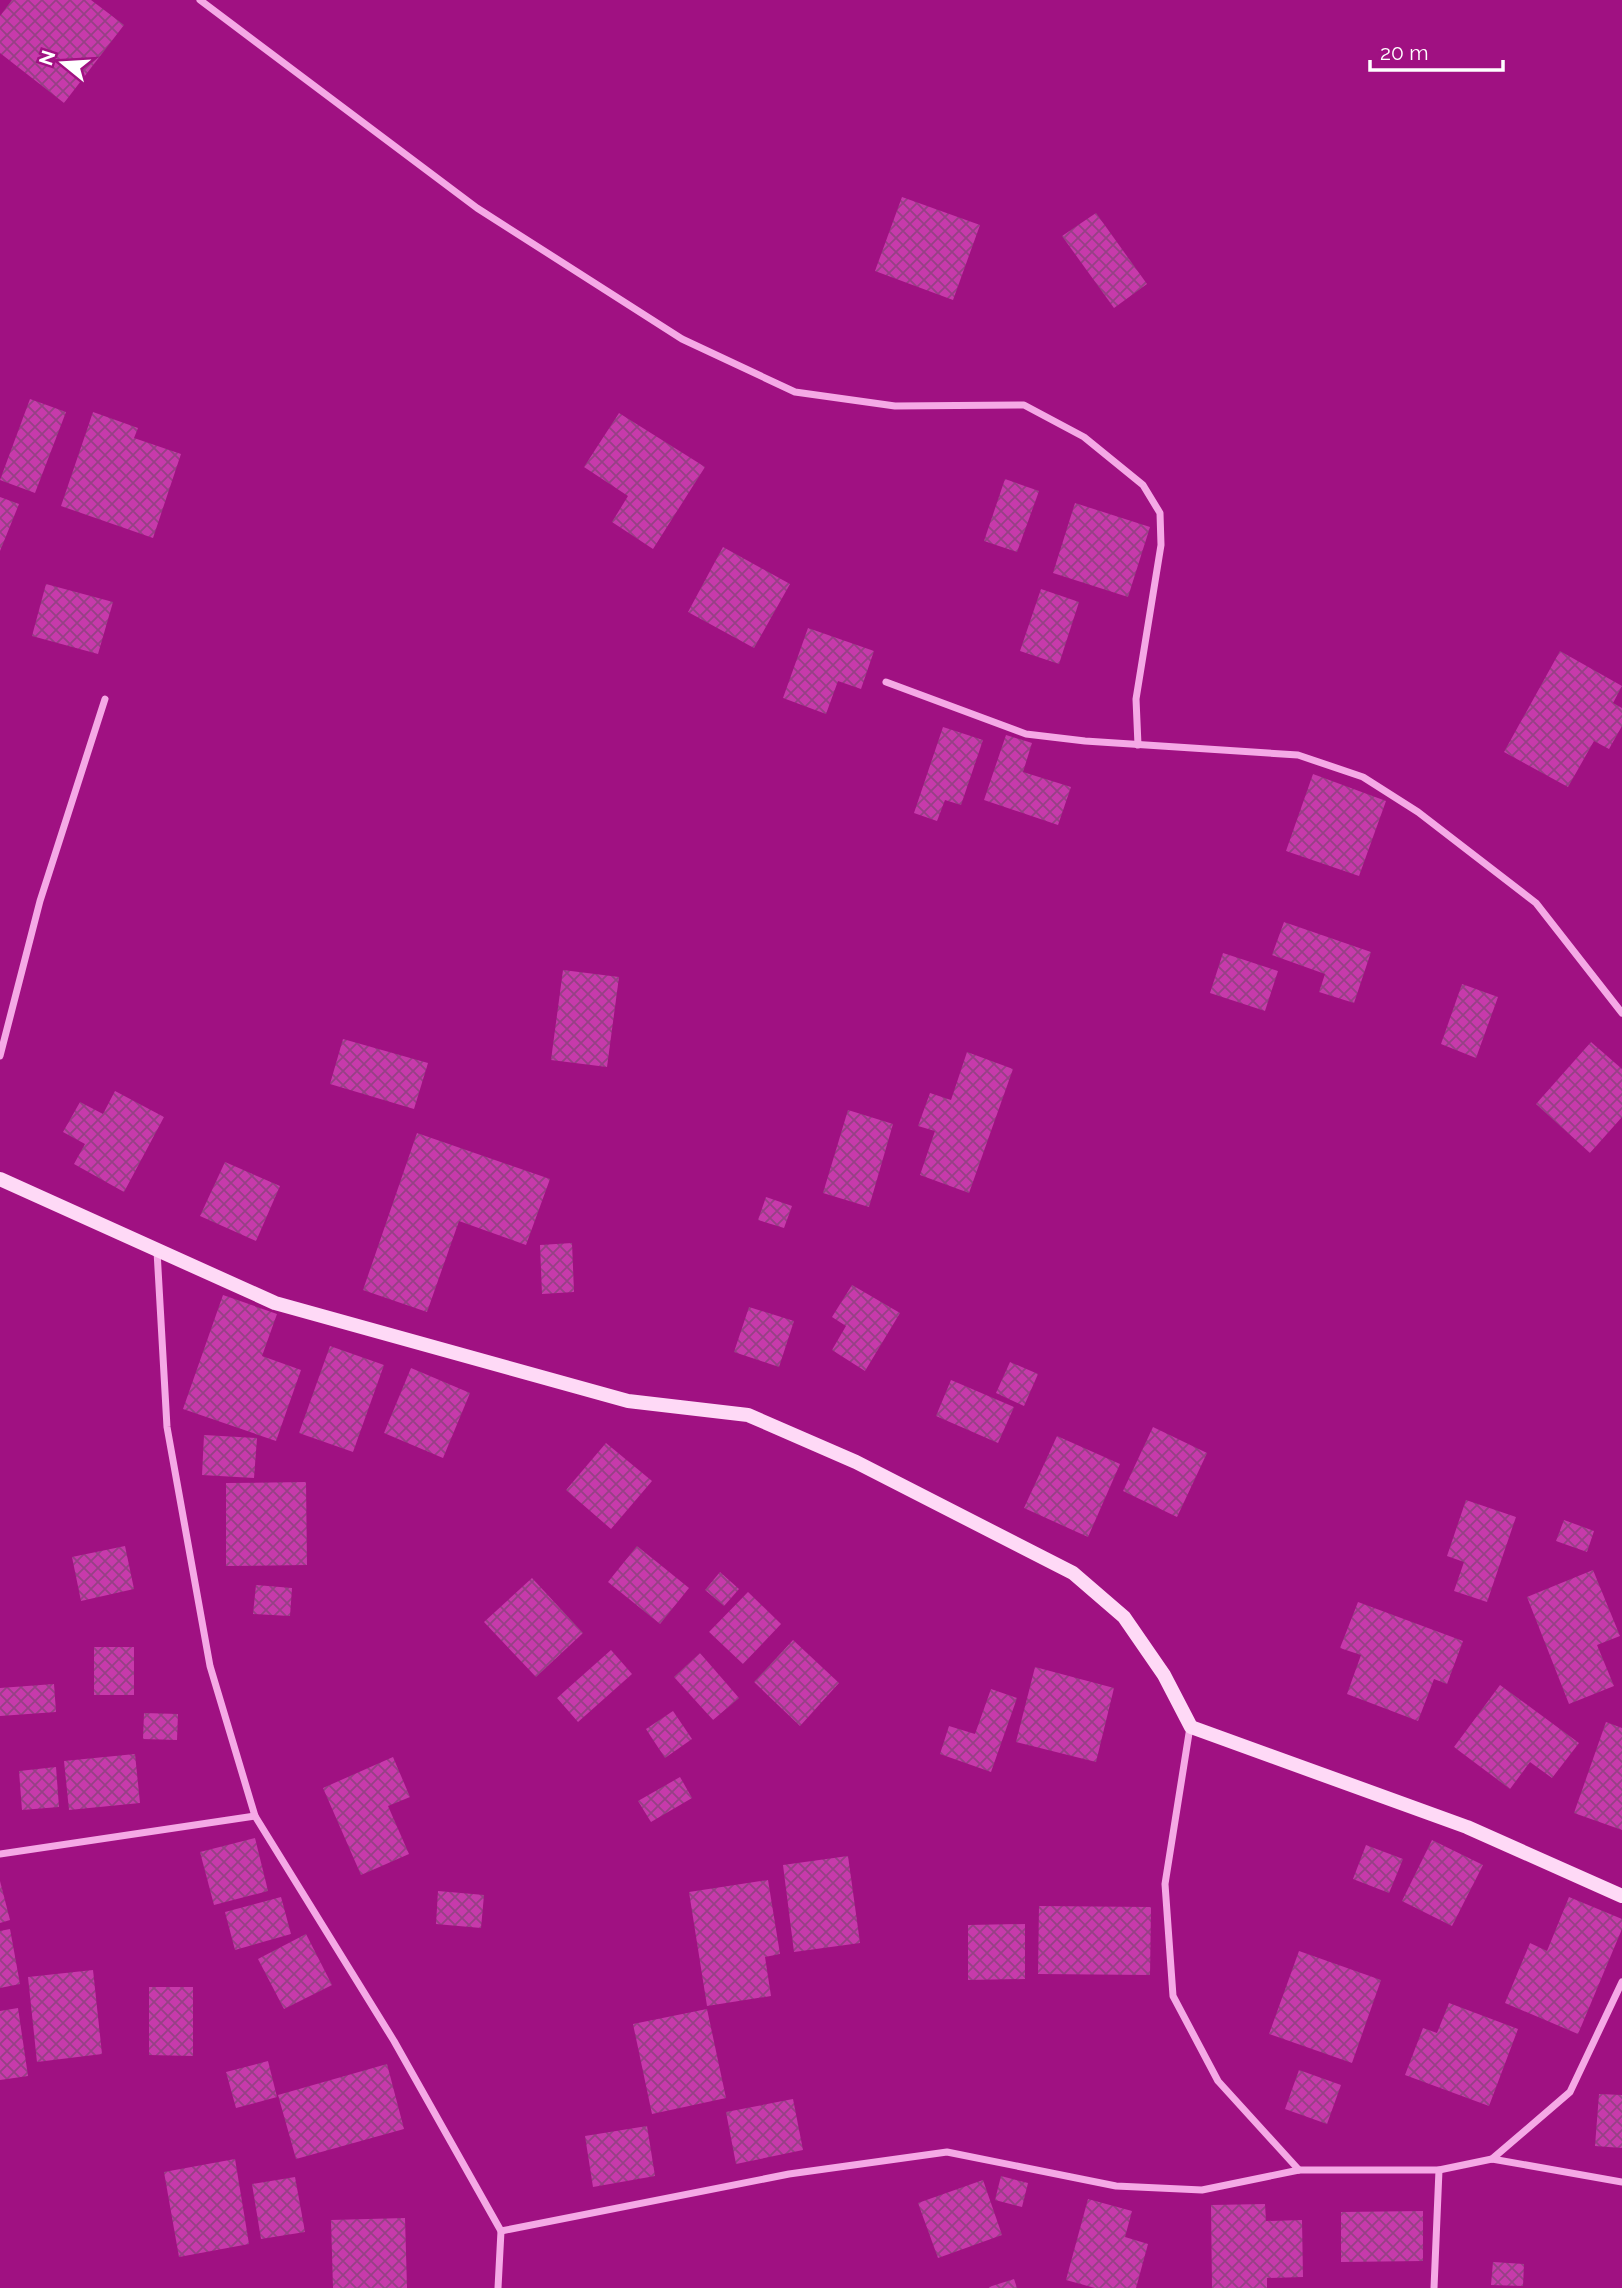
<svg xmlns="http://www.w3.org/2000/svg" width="1622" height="2288" font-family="Raleway,sans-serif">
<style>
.building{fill:url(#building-cross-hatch)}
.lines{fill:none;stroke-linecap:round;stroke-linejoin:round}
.street{stroke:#f5a9e6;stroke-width:7}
.secondary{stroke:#fed9f6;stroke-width:14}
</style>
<defs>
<pattern id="building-cross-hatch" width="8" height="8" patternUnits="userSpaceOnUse" patternTransform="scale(1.75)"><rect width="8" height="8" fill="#c73aab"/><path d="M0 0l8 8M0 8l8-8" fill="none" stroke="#964185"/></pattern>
</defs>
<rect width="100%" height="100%" fill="#a01182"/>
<g class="building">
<polygon points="12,0 91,0 124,25 64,103 0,53 0,16"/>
<polygon points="902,197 980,225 953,300 875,271"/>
<polygon points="1096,213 1147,284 1114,308 1062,236"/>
<polygon points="30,399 66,412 35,493 0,480"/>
<polygon points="93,412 138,428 134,438 181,454 153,538 61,506"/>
<polygon points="619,413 705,467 653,549 612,522 628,496 584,467"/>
<polygon points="1005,479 1039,491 1017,552 984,541"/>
<polygon points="0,497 19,504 0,551"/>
<polygon points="1075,503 1150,527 1128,597 1053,573"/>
<polygon points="723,547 790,584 754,648 688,612"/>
<polygon points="46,584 113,602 98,654 32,636"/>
<polygon points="1041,589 1079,602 1059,664 1020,651"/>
<polygon points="808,628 874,651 861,689 838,681 826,714 783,698"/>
<polygon points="1560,651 1622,686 1613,703 1622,708 1622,726 1609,749 1594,741 1568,787 1504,752"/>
<polygon points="943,727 983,740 961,805 945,800 937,821 914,813"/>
<polygon points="1006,735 1032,743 1023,772 1071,787 1058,825 984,800"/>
<polygon points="1313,774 1386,801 1359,876 1286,851"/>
<polygon points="1284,922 1371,952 1354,1003 1319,992 1325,974 1272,955"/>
<polygon points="1223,953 1278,971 1265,1011 1210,993"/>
<polygon points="563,970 619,977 607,1067 551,1060"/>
<polygon points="1462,984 1498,997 1476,1058 1441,1044"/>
<polygon points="343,1039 428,1063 414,1109 330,1084"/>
<polygon points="1591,1042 1622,1069 1622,1117 1590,1153 1536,1104"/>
<polygon points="967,1052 1013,1069 969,1193 920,1175 935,1131 918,1126 930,1093 951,1100"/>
<polygon points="115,1091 164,1117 124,1192 74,1164 85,1144 63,1132 80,1102 103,1114"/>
<polygon points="848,1110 893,1124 869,1207 823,1193"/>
<polygon points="417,1133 550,1179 526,1245 459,1221 427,1312 363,1290"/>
<polygon points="225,1162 280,1186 256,1241 200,1216"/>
<polygon points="766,1197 792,1206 784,1228 758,1220"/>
<polygon points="572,1243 574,1292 542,1294 540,1245"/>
<polygon points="852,1285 900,1313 865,1371 832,1350 846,1326 832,1317"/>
<polygon points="223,1295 277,1314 262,1356 301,1370 276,1441 183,1409"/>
<polygon points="749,1307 794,1321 779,1367 734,1352"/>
<polygon points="330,1346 384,1365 353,1452 299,1433"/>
<polygon points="1010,1362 1038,1374 1024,1406 996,1393"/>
<polygon points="411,1368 470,1393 443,1458 384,1433"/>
<polygon points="951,1380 1014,1407 998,1443 936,1416"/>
<polygon points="1153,1427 1207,1453 1177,1517 1123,1491"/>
<polygon points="204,1435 257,1438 254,1478 202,1475"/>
<polygon points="1057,1436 1120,1464 1088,1537 1024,1508"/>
<polygon points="606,1443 652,1481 611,1529 566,1490"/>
<polygon points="306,1482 307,1565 226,1566 226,1483"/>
<polygon points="1466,1500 1516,1517 1487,1602 1454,1591 1464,1562 1447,1556"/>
<polygon points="1564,1520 1594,1531 1587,1552 1556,1541"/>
<polygon points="125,1546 134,1589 81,1601 72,1557"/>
<polygon points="637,1546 689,1588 660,1624 608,1582"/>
<polygon points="1593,1570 1620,1636 1597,1645 1614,1686 1569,1704 1527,1597"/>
<polygon points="720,1572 739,1589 724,1606 705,1590"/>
<polygon points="532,1578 583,1633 536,1677 484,1622"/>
<polygon points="256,1585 292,1588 290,1616 253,1614"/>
<polygon points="748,1592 781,1624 743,1664 709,1632"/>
<polygon points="1358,1602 1463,1641 1447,1684 1434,1679 1418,1721 1347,1694 1361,1655 1340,1648"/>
<polygon points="793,1640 839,1683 800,1726 754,1682"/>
<rect x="94" y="1647" width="40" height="48"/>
<polygon points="611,1650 632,1674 578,1722 557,1698"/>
<polygon points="700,1653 739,1698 713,1720 674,1677"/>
<polygon points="1035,1667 1114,1688 1096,1762 1016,1742"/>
<polygon points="54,1684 56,1712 0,1716 0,1688"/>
<polygon points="1500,1685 1579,1743 1552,1778 1530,1762 1510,1789 1454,1747"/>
<polygon points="991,1689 1017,1698 991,1772 940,1754 949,1726 975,1734"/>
<polygon points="673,1711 692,1739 665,1758 646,1729"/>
<polygon points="144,1713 178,1714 177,1740 143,1739"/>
<polygon points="1606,1722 1622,1728 1622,1830 1574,1813"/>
<polygon points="135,1754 140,1803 69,1810 64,1761"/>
<polygon points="393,1757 410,1797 388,1806 409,1854 361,1875 323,1788"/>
<polygon points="56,1767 59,1807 22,1810 19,1771"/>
<polygon points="680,1777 692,1798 651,1822 638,1801"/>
<polygon points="255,1838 268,1891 214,1905 200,1852"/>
<polygon points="1432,1840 1483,1865 1452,1926 1402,1901"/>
<polygon points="1366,1845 1403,1859 1389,1893 1353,1879"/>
<polygon points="848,1856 860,1943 794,1952 783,1865"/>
<polygon points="768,1880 780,1954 765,1957 771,1996 707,2006 689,1892"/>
<polygon points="0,1881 10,1920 0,1923"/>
<polygon points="438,1891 484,1895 481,1928 436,1924"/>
<polygon points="281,1897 291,1934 235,1950 225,1912"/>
<polygon points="1569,1897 1622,1919 1622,1929 1578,2034 1505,2003 1530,1943 1547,1951"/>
<polygon points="1039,1906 1151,1907 1150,1975 1038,1974"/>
<polygon points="1025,1924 1025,1979 968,1980 968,1925"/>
<polygon points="10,1929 20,1984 0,1988 0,1931"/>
<polygon points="306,1934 332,1985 284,2009 258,1959"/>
<polygon points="1299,1951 1381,1980 1352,2063 1269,2034"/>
<polygon points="93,1970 102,2054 37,2062 28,1977"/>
<polygon points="149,1987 193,1987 193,2056 149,2055"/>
<polygon points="1449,2003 1518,2029 1489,2106 1405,2075 1423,2028 1437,2033"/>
<polygon points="18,2008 28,2076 0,2080 0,2011"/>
<polygon points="707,2009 726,2098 652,2114 633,2024"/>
<polygon points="268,2061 277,2097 236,2108 226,2072"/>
<polygon points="387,2064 404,2129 296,2159 278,2095"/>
<polygon points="1299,2070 1341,2085 1327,2124 1285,2109"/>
<polygon points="1599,2094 1622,2095 1622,2148 1595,2146"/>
<polygon points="793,2099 803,2150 736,2164 726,2112"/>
<polygon points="647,2126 655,2176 593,2187 585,2136"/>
<polygon points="235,2159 249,2244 179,2257 164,2172"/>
<polygon points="1001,2176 1028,2183 1022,2207 995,2200"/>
<polygon points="295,2177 305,2232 261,2239 252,2184"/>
<polygon points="983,2180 1002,2235 938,2258 918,2203"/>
<polygon points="1088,2199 1132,2211 1125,2237 1148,2244 1136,2288 1095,2288 1066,2280"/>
<polygon points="1265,2204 1266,2221 1302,2220 1303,2277 1267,2278 1267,2288 1212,2288 1211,2205"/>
<polygon points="1423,2211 1423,2261 1341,2262 1341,2212"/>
<polygon points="405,2218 407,2288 333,2288 331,2220"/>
<polygon points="1493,2262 1524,2264 1523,2286 1491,2285"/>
<polygon points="1014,2279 1017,2288 989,2288 989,2287"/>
</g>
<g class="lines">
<g class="street">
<polyline points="200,0 477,208 682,339 795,392 895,406 1024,405 1084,437 1143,485 1160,513 1161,545 1136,699 1138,745"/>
<polyline points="886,682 1026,734 1085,741 1298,755 1363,777 1418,812 1536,903 1622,1013"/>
<polyline points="0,1056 40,901 105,699"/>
<polyline points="157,1251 167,1427 210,1666 255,1816 394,2041 501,2231 498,2288"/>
<polyline points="1190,1727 1165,1884 1173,1996 1218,2081 1299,2170"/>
<polyline points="0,1854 255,1816"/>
<polyline points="1492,2159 1570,2092 1622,1982"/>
<polyline points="501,2231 789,2174 947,2152 1116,2186 1202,2190 1299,2170 1439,2170 1492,2159 1622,2182"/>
<polyline points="1434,2288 1439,2170"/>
</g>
<polyline class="secondary" points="0,1179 275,1303 628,1401 748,1415 856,1462 1073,1573 1124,1617 1164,1675 1191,1727 1467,1827 1622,1896"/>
</g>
<g transform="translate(63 63) rotate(288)" stroke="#a01182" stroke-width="5" paint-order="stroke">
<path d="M0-5L12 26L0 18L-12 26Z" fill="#ffffff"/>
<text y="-10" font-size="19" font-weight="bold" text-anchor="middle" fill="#ffffff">N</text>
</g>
<path d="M1370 60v10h133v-10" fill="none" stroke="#ffffff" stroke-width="3.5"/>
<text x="1380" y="60" font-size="21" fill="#ffffff" stroke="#a01182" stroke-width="5" paint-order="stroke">20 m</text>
</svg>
